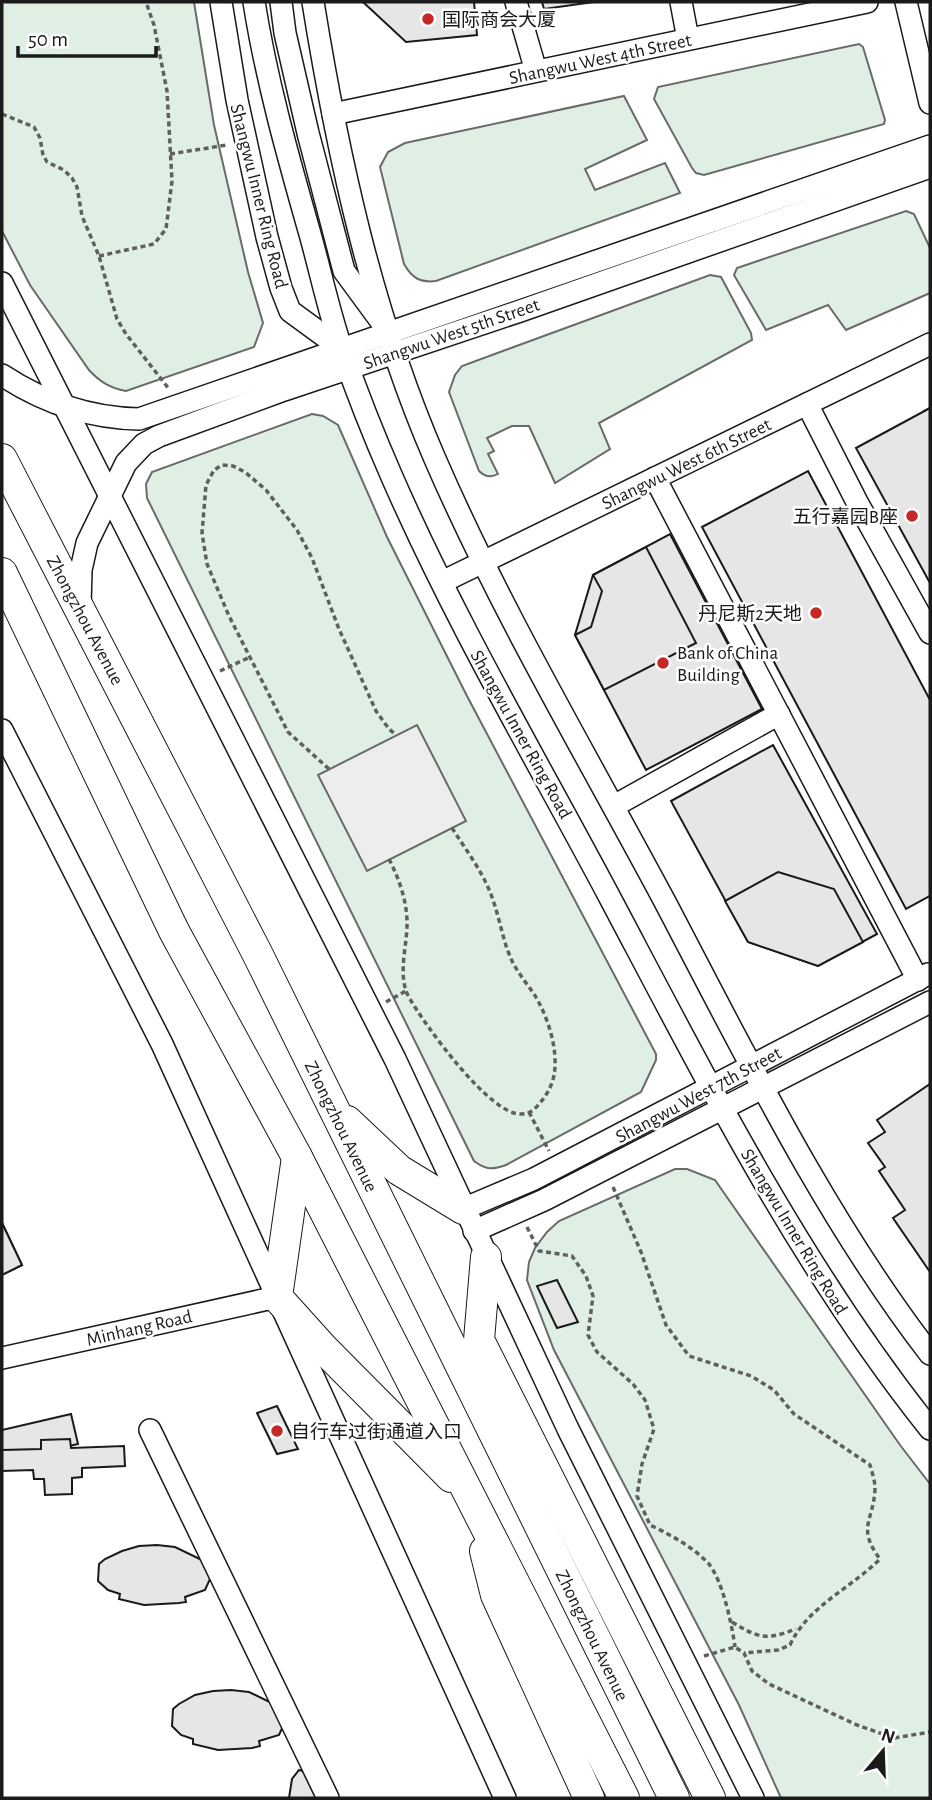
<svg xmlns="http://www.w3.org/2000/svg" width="932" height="1800" font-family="'Alegreya Sans','Noto Sans SC',sans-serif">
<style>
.green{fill:#e0efe3;stroke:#6a6a6a;stroke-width:2}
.parking{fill:#ededed;stroke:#6a6a6a;stroke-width:2}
.building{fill:#e6e6e6;stroke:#1a1a1a;stroke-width:2}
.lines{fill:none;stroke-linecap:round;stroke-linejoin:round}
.minor-casing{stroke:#1a1a1a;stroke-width:24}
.highway-casing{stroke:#1a1a1a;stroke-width:32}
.path{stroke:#5f5f5f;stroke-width:3.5;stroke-dasharray:5 3.5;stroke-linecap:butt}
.minor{stroke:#fff;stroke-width:21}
.highway{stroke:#fff;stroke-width:30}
.poi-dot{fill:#c62828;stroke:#fff;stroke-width:2.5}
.labels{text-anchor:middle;stroke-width:5;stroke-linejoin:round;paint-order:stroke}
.poi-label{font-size:19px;fill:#1a1a1a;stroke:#fff;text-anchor:start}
.street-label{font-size:19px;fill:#1a1a1a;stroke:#fff}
</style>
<rect width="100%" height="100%" fill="#fff"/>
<g class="green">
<path d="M2,2H194L214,125L248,272L263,323L254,347L126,391C110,388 100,382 89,370L30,285L2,231Z"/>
<polygon points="859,44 863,47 885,120 884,124 704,175 696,173 692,168 654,99 658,87"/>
<path d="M624,96L647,140L585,169L595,190L665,163L680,193L436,281C420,283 412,278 404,264L380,167L388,152L405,143Z"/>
<polygon points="906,211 914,214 930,248 930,293 846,330 828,305 766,330 734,275 737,268"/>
<path d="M710,275L721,277L751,333L752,340L599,423L610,449L555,483L529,426H512L487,438L494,451L488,454L498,474C491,478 485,477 479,471L449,392L455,375L462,366Z"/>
<path d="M312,414L323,416L338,425L387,537L467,696L656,1054V1060L641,1092L506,1165C492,1170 486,1170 474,1161L147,498L146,484L152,472Z"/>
<polygon points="675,1169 687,1169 715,1180 900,1445 930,1484 930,1798 781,1798 739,1705 554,1350 527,1280 529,1262 535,1248 547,1232 559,1221"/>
</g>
<polygon class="parking" points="417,725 466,821 367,871 318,775"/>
<g class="building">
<polygon points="363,2 474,2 477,35 406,42"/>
<polygon points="542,2 594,2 544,9"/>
<polygon points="930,408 930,450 915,421 927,415 924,411"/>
<polygon points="930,408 930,583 856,448"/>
<polygon points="808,471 930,700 930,896 906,909 702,527"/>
<polygon points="670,534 762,709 646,770 575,635 593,575"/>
<polygon points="646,547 696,643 604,690 575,635 591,627 602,591 593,575"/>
<polygon points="773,745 877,934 818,966 748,942 671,801"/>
<polygon points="778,872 834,889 863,942 818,966 748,942 725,901"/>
<polygon points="930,1084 930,1272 893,1218 905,1210 879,1171 885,1167 868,1143 885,1132 877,1120"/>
<polygon points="2,1223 22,1265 2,1275"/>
<polygon points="2,1223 22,1265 2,1275"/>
<polygon points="557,1280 578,1322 557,1328 537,1286"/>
<polygon points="277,1406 298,1449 277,1454 257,1413"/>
<polygon points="71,1414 78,1444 2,1462 2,1430"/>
<polygon points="70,1439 71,1448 124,1446 125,1466 82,1468 82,1477 72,1478 72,1494 45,1495 44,1479 34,1479 33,1470 2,1471 2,1450 41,1449 41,1440"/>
<polygon points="157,1545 175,1547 208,1563 210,1579 205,1590 185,1597 186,1602 179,1603 144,1605 119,1599 120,1594 108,1590 98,1581 99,1564 105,1559 122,1551 139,1546"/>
<polygon points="231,1690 249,1692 282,1708 284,1724 279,1735 259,1741 260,1746 252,1748 218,1750 193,1744 193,1739 181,1735 172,1726 173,1709 179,1704 195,1695 213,1691"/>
<polygon points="299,1770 303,1771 316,1798 289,1798 292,1779"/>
</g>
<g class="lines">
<defs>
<g id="minor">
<polyline points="221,2 237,100 267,237 281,288 290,311 342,349"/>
<path d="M254,2C266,78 287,153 308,227C320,268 328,310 342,350C357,393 374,436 392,477C455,621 535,757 609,896C706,1079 800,1266 930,1429"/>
<polyline points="281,2 285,33 308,133 344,271 380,320"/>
<path d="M313,2C338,157 372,314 435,459C501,611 586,754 664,900C744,1052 825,1218 930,1354"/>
<polyline points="516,2 536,71"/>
<polyline points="681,2 688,39"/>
<polyline points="906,2 930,103"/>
<polyline points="333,114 867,2"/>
<polyline points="2,283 395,1059 568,1429 753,1798"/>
<path d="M2,375C43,402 90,418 139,419L930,146"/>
<polyline points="807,404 857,502 930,633"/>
<polyline points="655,478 918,980"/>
<polyline points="442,582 930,344"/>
<polyline points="80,606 81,570 87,543 126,463 144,444 159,436 284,390 520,311 930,167"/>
<polyline points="2,730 162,1044 505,1798"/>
<polyline points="614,806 779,714"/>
<polyline points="463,1209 534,1179 928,974"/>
<polyline points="474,1231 544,1200 930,1002"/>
<polyline points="2,1358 277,1297"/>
<polyline points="150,1430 328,1798"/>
</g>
<g id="highway">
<polyline points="2,459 257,953 674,1798"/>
<polyline points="2,573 174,931 297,1157 624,1798"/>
<polyline points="347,1121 399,1170 463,1209"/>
<polyline points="297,1157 277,1297 323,1348 451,1477"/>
<polyline points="486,1257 479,1340 710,1798"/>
<polyline points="485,1551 496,1595 589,1798"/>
</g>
</defs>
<use href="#minor" class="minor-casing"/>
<use href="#highway" class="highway-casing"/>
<g class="path">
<polyline points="2,114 34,127 40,138 43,155 47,162 64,170 72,178 77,187 82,216 99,256 117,319 126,334 169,389"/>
<polyline points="170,154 227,145"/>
<polyline points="99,256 154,244 166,229 172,181 167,91 154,25 146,2"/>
<polyline points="220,671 250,657"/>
<polyline points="329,769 288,732 229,616 207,564 202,533 206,485 214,470 222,465 233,466 245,472 266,490 297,530 312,558 339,629 376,711 389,729 396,735"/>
<path d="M389,859C399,879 406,898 407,920C408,945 396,977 410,999C425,1025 491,1117 522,1114C530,1114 535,1109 540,1103C549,1092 555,1080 555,1065C556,1042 546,1013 534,994C527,984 519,974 513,963C503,943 500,919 492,897C483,872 466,850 452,828"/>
<polyline points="386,1002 406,991"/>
<polyline points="529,1112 549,1151"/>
<path d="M613,1187L641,1252L666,1325L689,1356L751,1376L774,1390L794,1414L870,1465C872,1472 875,1481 875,1488C874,1521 856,1527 880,1559C850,1589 808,1606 790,1645L778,1650L744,1653"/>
<path d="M527,1227L539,1251L572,1256L586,1276L593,1296L588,1335L597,1352L633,1384L645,1400L654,1429L642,1464L637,1496L650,1525C671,1535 693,1547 709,1564C723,1582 732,1625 735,1647"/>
<path d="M732,1622C759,1639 767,1640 796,1629"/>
<polyline points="704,1656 735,1647 744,1653 752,1671 769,1684 857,1725 894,1738 930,1732"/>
</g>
<use href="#minor" class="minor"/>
<use href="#highway" class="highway"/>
</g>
<g class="poi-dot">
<circle cx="428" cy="19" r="7"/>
<circle cx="912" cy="516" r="7"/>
<circle cx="816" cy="613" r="7"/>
<circle cx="663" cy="663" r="7"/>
<circle cx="277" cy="1431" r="7"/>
</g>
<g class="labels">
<g class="poi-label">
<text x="442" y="26">国际商会大厦</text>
<text x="898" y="523" text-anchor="end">五行嘉园B座</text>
<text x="802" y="620" text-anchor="end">丹尼斯2天地</text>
<text x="677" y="659">Bank of China<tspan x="677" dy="22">Building</tspan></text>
<text x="291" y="1438">自行车过街通道入口</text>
</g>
<g class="street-label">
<text transform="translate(600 58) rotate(-12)" y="7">Shangwu West 4th Street</text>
<text transform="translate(260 196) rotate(76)" y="7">Shangwu Inner Ring Road</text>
<text transform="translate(451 333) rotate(-19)" y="7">Shangwu West 5th Street</text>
<text transform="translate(686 463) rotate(-26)" y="7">Shangwu West 6th Street</text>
<text transform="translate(86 620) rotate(62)" y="7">Zhongzhou Avenue</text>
<text transform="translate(522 734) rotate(61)" y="7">Shangwu Inner Ring Road</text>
<text transform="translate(698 1094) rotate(-28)" y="7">Shangwu West 7th Street</text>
<text transform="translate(342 1126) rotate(64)" y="7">Zhongzhou Avenue</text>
<text transform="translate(795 1231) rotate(59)" y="7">Shangwu Inner Ring Road</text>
<text transform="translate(139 1327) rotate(-13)" y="7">Minhang Road</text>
<text transform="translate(593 1635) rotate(64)" y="7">Zhongzhou Avenue</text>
</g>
</g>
<rect width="932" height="1800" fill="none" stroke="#1a1a1a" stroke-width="7"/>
<g transform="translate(883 1751) rotate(19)" stroke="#ffffff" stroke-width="5" paint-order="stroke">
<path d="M0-5L12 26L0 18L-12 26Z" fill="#1a1a1a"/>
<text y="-10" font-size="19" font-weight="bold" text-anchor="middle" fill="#1a1a1a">N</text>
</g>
<path d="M18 46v10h138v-10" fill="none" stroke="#1a1a1a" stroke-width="3.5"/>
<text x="28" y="46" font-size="21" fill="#1a1a1a" stroke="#ffffff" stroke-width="5" paint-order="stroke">50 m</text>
</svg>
